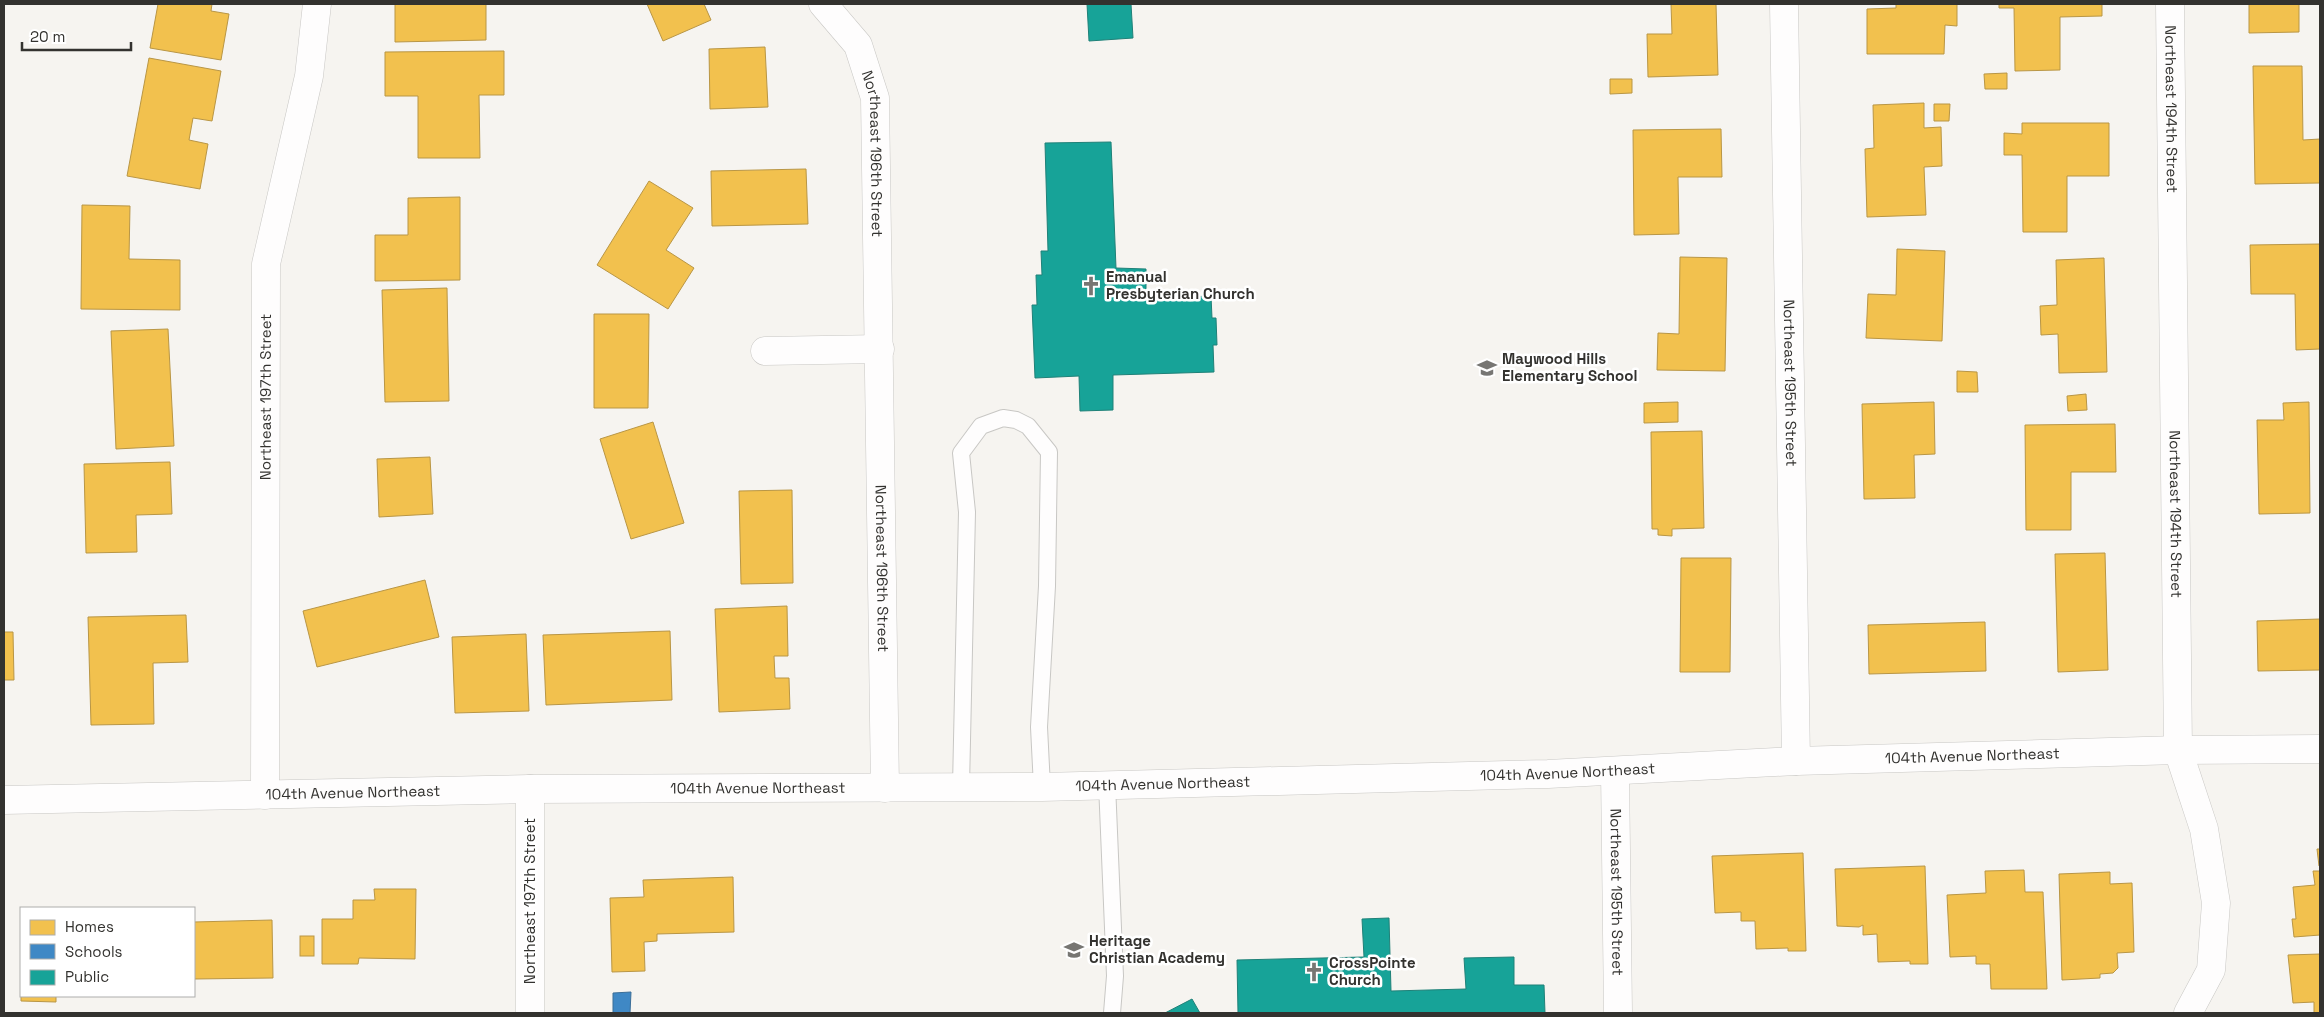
<svg xmlns="http://www.w3.org/2000/svg" width="2324" height="1017" font-family="'Space Grotesk',sans-serif">
<style>
.homes{fill:#f2c14e;stroke:#b99645}
.schools{fill:#3f88c5;stroke:#3b6e98}
.public{fill:#17a398;stroke:#1f8178}
.lines{fill:none;stroke-linecap:round;stroke-linejoin:round}
.lane-casing{stroke:#c8c7c4;stroke-width:18}
.street-casing{stroke:#c8c7c4;stroke-width:29}
.lane{stroke:#fefdfd;stroke-width:16}
.street{stroke:#fefdfd;stroke-width:28}
.labels{text-anchor:middle;stroke-width:5;stroke-linejoin:round;paint-order:stroke}
.street-label{font-size:15px;fill:#33322f;stroke:#fff}
.poi-label{font-size:15px;font-weight:bold;fill:#33322f;stroke:#fff;text-anchor:start}
</style>
<rect width="100%" height="100%" fill="#f6f4f0"/>
<g class="homes">
<polygon points="158,4 212,4 211,11 229,14 221,60 150,48"/>
<polygon points="395,4 486,4 486,40 395,42"/>
<polygon points="647,4 704,4 711,20 663,41"/>
<polygon points="1671,4 1716,4 1718,75 1648,77 1647,34 1672,34"/>
<polygon points="1896,4 1957,4 1957,26 1945,25 1944,54 1867,54 1867,9 1896,8"/>
<polygon points="1999,4 2102,4 2102,16 2060,17 2060,70 2015,71 2014,8 1999,8"/>
<polygon points="2249,4 2299,4 2299,32 2249,33"/>
<polygon points="765,47 768,107 710,109 709,49"/>
<polygon points="504,51 504,95 479,95 480,158 418,158 418,96 385,96 385,52"/>
<polygon points="149,58 221,71 212,121 193,118 189,140 208,144 200,189 127,176"/>
<polygon points="2253,66 2302,66 2303,140 2320,139 2320,183 2255,184"/>
<polygon points="2007,73 2007,89 1985,89 1984,74"/>
<polygon points="1610,79 1632,79 1632,93 1610,94"/>
<polygon points="1924,103 1924,128 1941,127 1942,166 1924,167 1926,215 1867,217 1865,149 1874,148 1873,105"/>
<polygon points="1934,104 1950,104 1949,121 1934,121"/>
<polygon points="2022,123 2109,123 2109,176 2067,176 2067,232 2023,232 2022,155 2004,155 2004,133 2022,134"/>
<polygon points="1721,129 1722,177 1678,177 1679,234 1634,235 1633,130"/>
<polygon points="806,169 808,224 712,226 711,171"/>
<polygon points="649,181 693,208 666,250 694,268 668,309 597,265"/>
<polygon points="460,197 460,280 375,281 375,235 408,235 408,198"/>
<polygon points="82,205 130,206 129,259 180,260 180,310 81,309"/>
<polygon points="2320,244 2320,349 2296,350 2295,294 2251,294 2250,245"/>
<polygon points="1897,249 1945,251 1942,341 1866,338 1868,294 1896,295"/>
<polygon points="1680,257 1727,258 1725,371 1657,370 1658,333 1679,334"/>
<polygon points="2104,258 2107,372 2059,373 2058,334 2041,335 2040,306 2057,305 2056,260"/>
<polygon points="447,288 449,401 385,402 382,290"/>
<polygon points="594,314 649,314 648,408 594,408"/>
<polygon points="168,329 174,446 116,449 111,331"/>
<polygon points="1957,371 1977,372 1978,392 1957,392"/>
<polygon points="2086,394 2087,410 2068,411 2067,396"/>
<polygon points="1678,402 1678,422 1644,423 1644,403"/>
<polygon points="1934,402 1935,454 1914,455 1915,498 1864,499 1862,404"/>
<polygon points="2309,402 2310,513 2259,514 2257,420 2284,420 2283,403"/>
<polygon points="653,422 684,523 631,539 600,439"/>
<polygon points="2115,424 2116,472 2071,472 2071,530 2026,530 2025,425"/>
<polygon points="1702,431 1704,528 1672,529 1672,536 1658,535 1658,529 1652,529 1651,432"/>
<polygon points="430,457 433,514 379,517 377,459"/>
<polygon points="170,462 172,514 136,515 137,552 86,553 84,464"/>
<polygon points="792,490 793,583 741,584 739,491"/>
<polygon points="2105,553 2108,670 2058,672 2055,554"/>
<polygon points="1681,558 1731,558 1730,672 1680,672"/>
<polygon points="425,580 439,637 317,667 303,611"/>
<polygon points="787,606 788,656 774,656 775,678 789,678 790,709 719,712 715,609"/>
<polygon points="186,615 188,662 153,663 154,724 91,725 88,617"/>
<polygon points="2320,619 2320,670 2258,671 2257,621"/>
<polygon points="1985,622 1986,671 1869,674 1868,625"/>
<polygon points="670,631 672,700 546,705 543,635"/>
<polygon points="4,632 13,632 14,680 4,680"/>
<polygon points="526,634 529,711 455,713 452,637"/>
<polygon points="2317,849 2320,849 2320,866 2319,866"/>
<polygon points="1803,853 1806,951 1788,951 1788,948 1756,949 1755,921 1741,921 1741,912 1715,913 1712,856"/>
<polygon points="1925,866 1928,964 1910,964 1910,961 1878,962 1877,934 1863,935 1863,925 1859,927 1837,926 1835,869"/>
<polygon points="2024,870 2025,892 2043,892 2047,989 1991,989 1990,964 1976,964 1976,956 1950,957 1947,895 1986,893 1985,871"/>
<polygon points="2313,871 2320,871 2320,935 2294,937 2292,919 2296,919 2293,887 2315,885"/>
<polygon points="2110,872 2110,884 2132,883 2134,952 2117,953 2118,968 2113,973 2100,974 2100,978 2062,980 2059,874"/>
<polygon points="733,877 734,932 657,934 657,941 644,942 645,971 612,972 610,898 644,897 643,880"/>
<polygon points="374,889 416,889 415,959 359,958 358,964 322,964 322,919 353,919 353,900 375,900"/>
<polygon points="272,920 273,978 194,979 194,922"/>
<rect x="300" y="936" width="14" height="20"/>
<polygon points="2320,954 2320,1013 2314,1013 2314,1002 2293,1003 2288,955"/>
<polygon points="21,980 21,996 56,996 56,1002 21,1001"/>
</g>
<polygon class="schools" points="631,992 630,1013 613,1013 613,993"/>
<g class="public">
<polygon points="1087,4 1131,4 1133,38 1089,41"/>
<polygon points="1111,142 1116,268 1146,269 1146,298 1211,296 1212,318 1216,318 1217,345 1213,345 1214,372 1113,375 1113,410 1080,411 1079,376 1035,378 1032,305 1037,305 1036,275 1042,275 1041,251 1048,251 1045,143"/>
<polygon points="1389,918 1391,991 1466,989 1464,958 1514,957 1514,985 1544,985 1545,1013 1238,1013 1237,960 1364,957 1362,919"/>
<polygon points="1192,999 1200,1013 1165,1013"/>
</g>
<g class="lines">
<defs>
<g id="lane">
<polyline points="1107,784 1115,976 1112,1013"/>
<polyline points="961,786 967,512 961,453 981,426 1003,418 1016,420 1028,426 1049,452 1047,586 1039,727 1042,787"/>
</g>
<g id="street">
<path id="s1" d="M823,4L858,45L875,98L885,788"/>
<path id="s2" d="M1784,4L1796,761"/>
<path id="s3" d="M2170,4L2178,750L2204,829L2216,903L2211,970L2188,1013"/>
<polyline points="765,351 880,349"/>
<path id="s4" d="M1615,771L1618,1013"/>
<polyline points="530,789 530,1013"/>
<path id="s5" d="M265,795L266,264L309,76L317,4"/>
<path id="s6" d="M4,800L530,789L1042,787L1548,774L1796,761L2178,750L2320,749"/>
</g>
</defs>
<use href="#lane" class="lane-casing"/>
<use href="#street" class="street-casing"/>
<use href="#lane" class="lane"/>
<use href="#street" class="street"/>
</g>
<defs>
<symbol id="church-bare" viewBox="-9 -9 18 18"><path d="M-1.2-6h2.4v3.5h3.3v2.4h-3.3V6h-2.4V-.1h-3.3v-2.4h3.3Z" fill="#777673" stroke="#fff" stroke-width="2.5" paint-order="stroke"/></symbol>
<symbol id="school-bare" viewBox="-9 -9 18 18"><path d="M0-5L7-2L0 1L-7-2ZM-4 1L0 2.5L4 1V4Q0 6-4 4Z" fill="#777673" stroke="#fff" stroke-width="2.5" paint-order="stroke"/></symbol>
</defs>
<g fill-rule="evenodd">
<use href="#church-bare" x="1077" y="272" width="28" height="28"/>
<use href="#school-bare" x="1473" y="354" width="28" height="28"/>
<use href="#school-bare" x="1060" y="936" width="28" height="28"/>
<use href="#church-bare" x="1300" y="958" width="28" height="28"/>
</g>
<g class="labels">
<g class="street-label">
<text dy="5" stroke="none"><textPath href="#s3" startOffset="105">Northeast 194th Street</textPath></text>
<text dy="5" stroke="none"><textPath href="#s1" startOffset="165">Northeast 196th Street</textPath></text>
<text dy="5" stroke="none"><textPath href="#s2" startOffset="379">Northeast 195th Street</textPath></text>
<text dy="5" stroke="none"><textPath href="#s5" startOffset="398">Northeast 197th Street</textPath></text>
<text dy="5" stroke="none"><textPath href="#s3" startOffset="510">Northeast 194th Street</textPath></text>
<text dy="5" stroke="none"><textPath href="#s1" startOffset="580">Northeast 196th Street</textPath></text>
<text dy="5" stroke="none"><textPath href="#s6" startOffset="1969">104th Avenue Northeast</textPath></text>
<text dy="5" stroke="none"><textPath href="#s6" startOffset="1564">104th Avenue Northeast</textPath></text>
<text dy="5" stroke="none"><textPath href="#s6" startOffset="1159">104th Avenue Northeast</textPath></text>
<text dy="5" stroke="none"><textPath href="#s6" startOffset="754">104th Avenue Northeast</textPath></text>
<text dy="5" stroke="none"><textPath href="#s6" startOffset="349">104th Avenue Northeast</textPath></text>
<text dy="5" stroke="none"><textPath href="#s4" startOffset="121">Northeast 195th Street</textPath></text>
<text transform="translate(530 901) rotate(-90)" y="5">Northeast 197th Street</text>
</g>
<g class="poi-label">
<text x="1106" y="282">Emanual<tspan x="1106" dy="17">Presbyterian Church</tspan></text>
<text x="1502" y="364">Maywood Hills<tspan x="1502" dy="17">Elementary School</tspan></text>
<text x="1089" y="946">Heritage<tspan x="1089" dy="17">Christian Academy</tspan></text>
<text x="1329" y="968">CrossPointe<tspan x="1329" dy="17">Church</tspan></text>
</g>
</g>
<rect width="2324" height="1017" fill="none" stroke="#33322f" stroke-width="10"/>
<rect x="20" y="907" width="175" height="90" fill="#ffffff" stroke="#adadac"/>
<rect x="30" y="920" width="25" height="15" fill="#f2c14e" stroke="#adadac"/>
<text x="65" y="932" font-size="15" fill="#33322f">Homes</text>
<rect x="30" y="944" width="25" height="15" fill="#3f88c5" stroke="#adadac"/>
<text x="65" y="957" font-size="15" fill="#33322f">Schools</text>
<rect x="30" y="970" width="25" height="15" fill="#17a398" stroke="#adadac"/>
<text x="65" y="982" font-size="15" fill="#33322f">Public</text>
<path d="M22 42v8h109v-8" fill="none" stroke="#33322f" stroke-width="2.5"/>
<text x="30" y="42" font-size="15" fill="#33322f" stroke="#ffffff" stroke-width="4" paint-order="stroke">20 m</text>
</svg>
